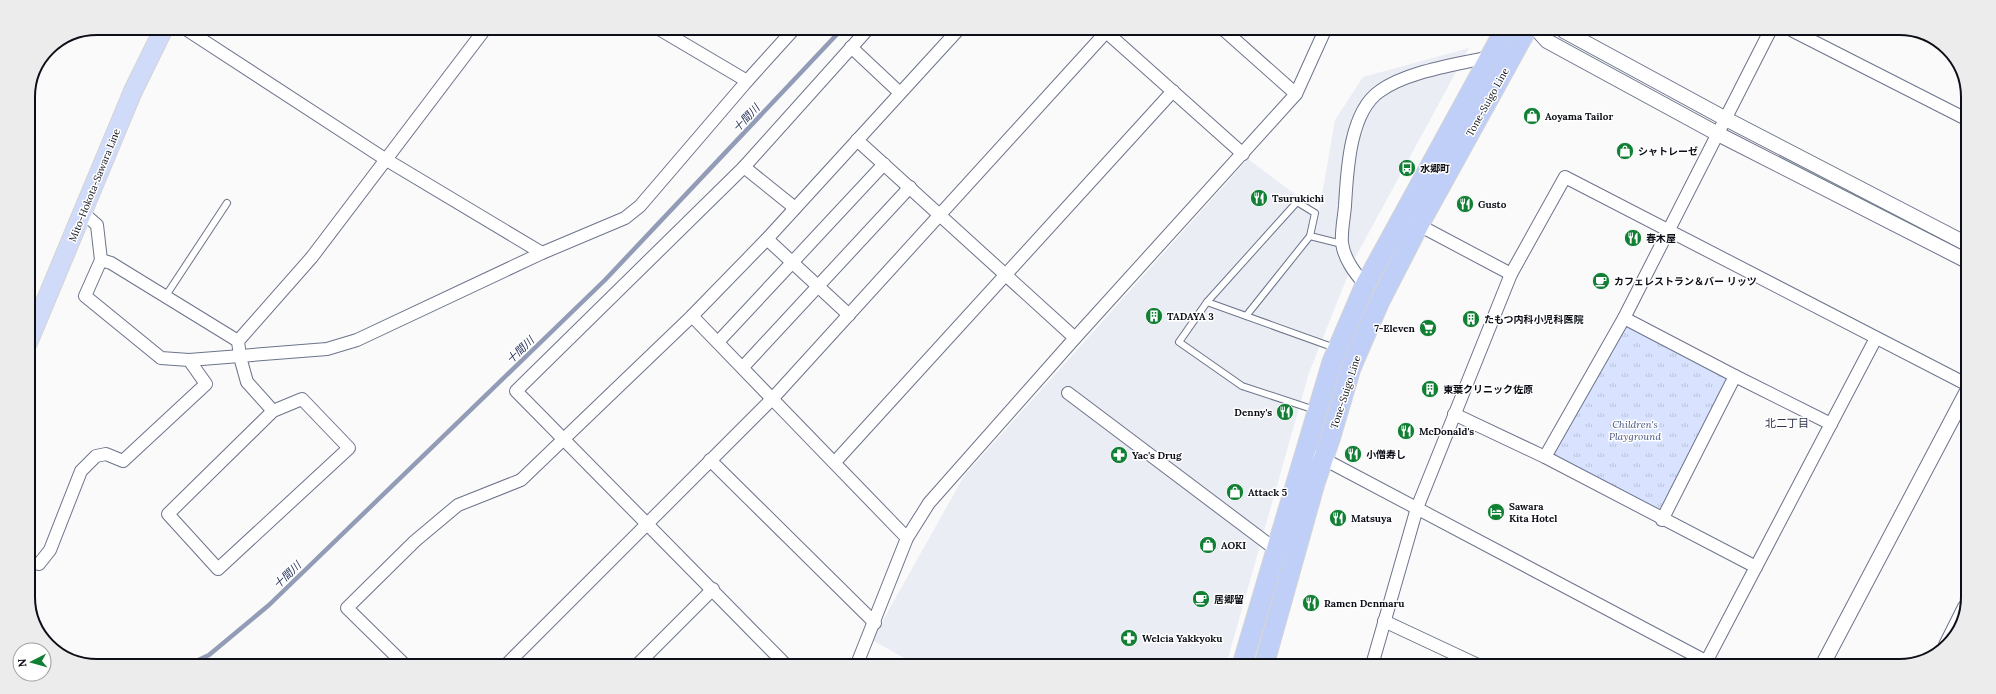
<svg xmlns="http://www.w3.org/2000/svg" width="1996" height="694" font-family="Lora,'Noto Sans JP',serif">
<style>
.built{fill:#eaedf4}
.grass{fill:url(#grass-tufts)}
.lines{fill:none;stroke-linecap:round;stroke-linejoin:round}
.stream{stroke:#939cb7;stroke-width:4.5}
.service-casing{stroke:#6c748b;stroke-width:8}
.minor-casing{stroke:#6c748b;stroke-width:14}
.tertiary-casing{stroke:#6c748b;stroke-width:16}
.primary-casing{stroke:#d3d4d5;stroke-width:20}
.trunk-casing{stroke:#d3d4d5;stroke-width:21}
.service{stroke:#fff;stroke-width:6}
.minor{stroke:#fff;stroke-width:12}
.tertiary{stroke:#fff;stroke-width:14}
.primary{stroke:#d0dbfa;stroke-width:18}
.trunk{stroke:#c0cff8;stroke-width:19}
.labels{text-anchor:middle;stroke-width:3;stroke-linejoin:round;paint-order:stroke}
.street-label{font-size:10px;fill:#0c0f17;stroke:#fff}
.poi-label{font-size:10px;font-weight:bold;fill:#0c0f17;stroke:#fff;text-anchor:start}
.park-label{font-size:10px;font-style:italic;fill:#47567f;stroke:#fff}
.water-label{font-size:11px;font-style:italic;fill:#2b375e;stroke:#fff}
.neighbourhood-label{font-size:11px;fill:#2f364b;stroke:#fff}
.rim{fill:none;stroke:#0c0f17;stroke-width:2}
</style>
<defs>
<pattern id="grass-tufts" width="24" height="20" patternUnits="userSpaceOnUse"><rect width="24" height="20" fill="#d9e3ff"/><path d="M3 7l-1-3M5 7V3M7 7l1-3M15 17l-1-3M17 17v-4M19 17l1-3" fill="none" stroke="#b9c2da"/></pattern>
</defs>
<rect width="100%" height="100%" fill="#fafafa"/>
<polygon class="built" points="1469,48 1354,260 1309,373 1226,665 915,664 872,640 964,476 1248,159 1319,212 1335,120 1363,77"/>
<polygon class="grass" points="1624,318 1735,376 1662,520 1545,457"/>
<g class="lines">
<polyline class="stream" points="192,663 209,655 269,605 605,280 842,29"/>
<defs>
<g id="service">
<polyline points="165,297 227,203"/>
<polyline points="1207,302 1335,348"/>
<polyline points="1246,316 1310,236"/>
<polyline points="1315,410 1242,386 1179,342 1207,302 1297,202 1315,213 1310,236 1342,244"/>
</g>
<g id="minor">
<polyline points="184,28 385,159 542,253"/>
<polyline points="659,29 747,81"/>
<polyline points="1104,30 1243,154"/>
<polyline points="1224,30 1296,94"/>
<polyline points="1793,31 1968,120"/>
<polyline points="851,47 900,93"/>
<polyline points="857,140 1075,338"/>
<polyline points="744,167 795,208"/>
<polyline points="82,212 97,225 101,260 85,296 161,358 189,360"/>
<polyline points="1413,222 1511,274"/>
<polyline points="767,239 849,315"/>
<polyline points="101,260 111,263 238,341"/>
<path d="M1365,285C1355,273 1344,259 1342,243C1341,231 1344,218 1345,206C1347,173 1349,112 1380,91C1408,71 1456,65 1489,57"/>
<polyline points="692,316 907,538"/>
<polyline points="1624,318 1735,376 1831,424"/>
<polyline points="718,342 884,164"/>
<polyline points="743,367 910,187"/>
<polyline points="1068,393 1275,549"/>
<polyline points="273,411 302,399 349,448 218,569 168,514 273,411 247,382 240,357 238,341 312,257 485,29"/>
<polyline points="1454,414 1545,457 1756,567"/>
<polyline points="1318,456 1715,666"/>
<polyline points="1545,457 1624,318 1770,31"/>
<polyline points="710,460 875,623"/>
<polyline points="835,462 1173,91"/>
<polyline points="1662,520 1735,376"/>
<polyline points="39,564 50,550 81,471 96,456 106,454 123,461 206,384 189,360 327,349 357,340 542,253 625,218 640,206 747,81 794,29"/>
<polyline points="1384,621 1478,665"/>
<polyline points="1945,645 1964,607"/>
<polyline points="403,663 347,608 415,541 458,505 521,480 692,316 767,239 958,30"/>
<polyline points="508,663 773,398 1108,30"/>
<polyline points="638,664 713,589"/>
<polyline points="785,664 516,391 744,167 867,30"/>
<polyline points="857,664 907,538 929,503 1075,338 1296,94 1325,30"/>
<polyline points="1372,665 1417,508 1511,274 1565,177 1966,384"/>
<polyline points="1704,666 1876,338"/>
</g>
<g id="tertiary">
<polyline points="1538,31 1547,41 1718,134 1967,261"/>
<polyline points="1564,31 1726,119 1967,244"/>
<polyline points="1822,666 1966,393"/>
</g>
<polyline id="primary" points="28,343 133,91 164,28"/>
<g id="trunk">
<polyline points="1242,665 1332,362 1365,285 1504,31"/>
<polyline points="1264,665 1315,483 1331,436 1351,368 1379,303 1419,225 1526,31"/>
</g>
</defs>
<use href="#service" class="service-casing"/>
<use href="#minor" class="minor-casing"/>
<use href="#tertiary" class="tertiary-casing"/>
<use href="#primary" class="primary-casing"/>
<use href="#trunk" class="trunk-casing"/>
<use href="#service" class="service"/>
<use href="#minor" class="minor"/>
<use href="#tertiary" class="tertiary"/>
<use href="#primary" class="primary"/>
<use href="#trunk" class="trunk"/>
</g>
<defs>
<symbol id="shop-disc" viewBox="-11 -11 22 22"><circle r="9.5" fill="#117f34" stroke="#fff"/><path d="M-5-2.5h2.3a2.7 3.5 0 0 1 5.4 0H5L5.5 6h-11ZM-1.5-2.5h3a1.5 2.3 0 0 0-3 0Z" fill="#fff"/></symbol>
<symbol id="bus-disc" viewBox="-11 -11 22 22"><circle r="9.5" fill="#117f34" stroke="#fff"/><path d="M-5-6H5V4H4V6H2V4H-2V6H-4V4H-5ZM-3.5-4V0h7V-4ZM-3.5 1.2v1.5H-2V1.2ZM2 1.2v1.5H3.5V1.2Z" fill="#fff"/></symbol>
<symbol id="restaurant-disc" viewBox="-11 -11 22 22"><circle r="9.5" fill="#117f34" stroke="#fff"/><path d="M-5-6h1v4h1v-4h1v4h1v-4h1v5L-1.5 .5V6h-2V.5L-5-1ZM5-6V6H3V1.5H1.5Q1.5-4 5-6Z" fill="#fff"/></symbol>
<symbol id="cafe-disc" viewBox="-11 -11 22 22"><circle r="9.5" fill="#117f34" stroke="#fff"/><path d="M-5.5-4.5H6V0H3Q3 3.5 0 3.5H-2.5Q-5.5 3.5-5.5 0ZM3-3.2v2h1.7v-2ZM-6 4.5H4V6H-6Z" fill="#fff"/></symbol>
<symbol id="building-disc" viewBox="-11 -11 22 22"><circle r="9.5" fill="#117f34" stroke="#fff"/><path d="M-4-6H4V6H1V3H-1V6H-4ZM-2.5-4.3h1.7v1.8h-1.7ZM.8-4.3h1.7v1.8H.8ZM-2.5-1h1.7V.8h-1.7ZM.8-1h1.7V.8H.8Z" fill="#fff"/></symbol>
<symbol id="supermarket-disc" viewBox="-11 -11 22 22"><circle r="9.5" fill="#117f34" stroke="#fff"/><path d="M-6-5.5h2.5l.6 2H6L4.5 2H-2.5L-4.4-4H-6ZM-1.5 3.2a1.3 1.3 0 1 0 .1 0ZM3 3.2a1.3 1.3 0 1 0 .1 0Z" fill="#fff"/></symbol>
<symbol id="pharmacy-disc" viewBox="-11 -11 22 22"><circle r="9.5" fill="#117f34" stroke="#fff"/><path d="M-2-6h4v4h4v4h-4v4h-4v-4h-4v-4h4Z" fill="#fff"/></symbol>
<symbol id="hotel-disc" viewBox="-11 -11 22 22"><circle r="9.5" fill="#117f34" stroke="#fff"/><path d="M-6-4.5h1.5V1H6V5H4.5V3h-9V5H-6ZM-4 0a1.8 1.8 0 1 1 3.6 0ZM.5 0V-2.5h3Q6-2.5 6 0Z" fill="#fff"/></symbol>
</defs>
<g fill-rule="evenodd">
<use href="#shop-disc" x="1522" y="106" width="20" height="20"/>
<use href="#shop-disc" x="1615" y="141" width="20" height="20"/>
<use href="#bus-disc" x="1397" y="158" width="20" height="20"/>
<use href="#restaurant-disc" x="1249" y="188" width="20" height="20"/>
<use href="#restaurant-disc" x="1455" y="194" width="20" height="20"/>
<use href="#restaurant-disc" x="1623" y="228" width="20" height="20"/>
<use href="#cafe-disc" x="1591" y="271" width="20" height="20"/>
<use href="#building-disc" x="1144" y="306" width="20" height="20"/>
<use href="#building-disc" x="1461" y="309" width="20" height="20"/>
<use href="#supermarket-disc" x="1418" y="318" width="20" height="20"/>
<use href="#building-disc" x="1420" y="379" width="20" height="20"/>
<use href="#restaurant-disc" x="1275" y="402" width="20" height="20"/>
<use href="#restaurant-disc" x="1396" y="421" width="20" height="20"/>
<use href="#restaurant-disc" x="1343" y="444" width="20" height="20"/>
<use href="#pharmacy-disc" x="1109" y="445" width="20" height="20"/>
<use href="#shop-disc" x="1225" y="482" width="20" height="20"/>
<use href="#hotel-disc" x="1486" y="502" width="20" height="20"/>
<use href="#restaurant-disc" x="1328" y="508" width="20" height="20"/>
<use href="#shop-disc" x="1198" y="535" width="20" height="20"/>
<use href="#cafe-disc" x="1191" y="589" width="20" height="20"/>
<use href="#restaurant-disc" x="1301" y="593" width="20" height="20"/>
<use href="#pharmacy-disc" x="1119" y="628" width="20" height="20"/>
</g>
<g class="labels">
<g class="street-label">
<text transform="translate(1487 102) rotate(-61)" y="4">Tone-Suigo Line</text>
<text transform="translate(94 185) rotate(-68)" y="4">Mito-Hokota-Sawara Line</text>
<text transform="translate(1345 392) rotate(-72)" y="4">Tone-Suigo Line</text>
</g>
<g class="poi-label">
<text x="1545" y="120">Aoyama Tailor</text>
<text x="1638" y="155">シャトレーゼ</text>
<text x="1420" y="172">水郷町</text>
<text x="1272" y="202">Tsurukichi</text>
<text x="1478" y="208">Gusto</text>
<text x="1646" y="242">春木屋</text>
<text x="1614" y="285">カフェレストラン＆バー リッツ</text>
<text x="1167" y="320">TADAYA 3</text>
<text x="1484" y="323">たもつ内科小児科医院</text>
<text x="1415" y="332" text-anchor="end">7-Eleven</text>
<text x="1443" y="393">東葉クリニック佐原</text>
<text x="1272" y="416" text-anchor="end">Denny's</text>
<text x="1419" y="435">McDonald's</text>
<text x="1366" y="458">小僧寿し</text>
<text x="1132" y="459">Yac's Drug</text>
<text x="1248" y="496">Attack 5</text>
<text x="1509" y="510">Sawara<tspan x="1509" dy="12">Kita Hotel</tspan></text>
<text x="1351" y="522">Matsuya</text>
<text x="1221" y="549">AOKI</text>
<text x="1214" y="603">居郷留</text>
<text x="1324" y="607">Ramen Denmaru</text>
<text x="1142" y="642">Welcia Yakkyoku</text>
</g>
<g class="park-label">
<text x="1635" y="428">Children's<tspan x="1635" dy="12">Playground</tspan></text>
</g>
<g class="water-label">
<text transform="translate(746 118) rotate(-47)" y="4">十間川</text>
<text transform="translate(520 350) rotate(-44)" y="4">十間川</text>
<text transform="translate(287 575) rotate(-44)" y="4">十間川</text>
</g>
<g class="neighbourhood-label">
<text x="1787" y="427">北二丁目</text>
</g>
</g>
<path d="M0 0H1996V694H0ZM97 35H1899A62 62 0 0 1 1961 97V597A62 62 0 0 1 1899 659H97A62 62 0 0 1 35 597V97A62 62 0 0 1 97 35Z" fill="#ececec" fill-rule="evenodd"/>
<path class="rim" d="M97 35H1899A62 62 0 0 1 1961 97V597A62 62 0 0 1 1899 659H97A62 62 0 0 1 35 597V97A62 62 0 0 1 97 35Z"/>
<g transform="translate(32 662) rotate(264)"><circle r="19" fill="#ffffff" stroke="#9e9fa2"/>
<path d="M0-3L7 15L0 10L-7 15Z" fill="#117f34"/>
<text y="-6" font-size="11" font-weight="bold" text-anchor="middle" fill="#0c0f17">N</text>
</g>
</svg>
